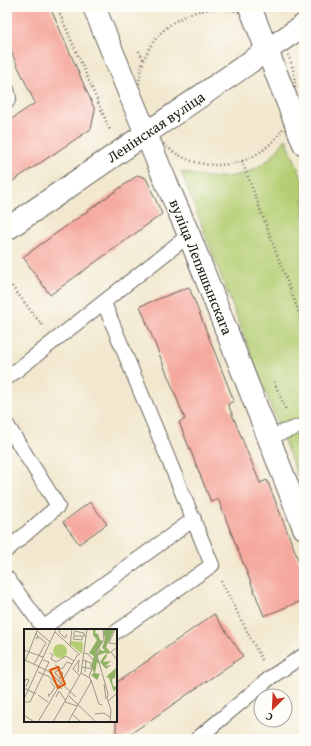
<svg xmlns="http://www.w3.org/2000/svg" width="311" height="746" font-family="'Gentium Book Plus',serif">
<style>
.green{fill:#b5ce73;stroke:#687548}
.building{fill:#f5a89d}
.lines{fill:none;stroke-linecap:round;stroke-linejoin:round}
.lane-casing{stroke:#67635b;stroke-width:16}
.street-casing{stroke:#67635b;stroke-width:24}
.path{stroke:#67635b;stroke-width:2.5;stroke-dasharray:1 3;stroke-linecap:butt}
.lane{stroke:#fff;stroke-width:14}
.street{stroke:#fff;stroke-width:22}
.labels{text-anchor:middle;stroke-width:3;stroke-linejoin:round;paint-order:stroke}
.street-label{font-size:15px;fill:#1c1c1c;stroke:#fdfcf7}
.inset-road{fill:none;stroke:#9c9687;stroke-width:1}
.view{fill:#de560d;fill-opacity:0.15;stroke:#de560d;stroke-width:2}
.inset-edge{fill:none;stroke:#1c1c1c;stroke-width:2}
</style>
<rect width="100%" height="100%" fill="#fdfcf7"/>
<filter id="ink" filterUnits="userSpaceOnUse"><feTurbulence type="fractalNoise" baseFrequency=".025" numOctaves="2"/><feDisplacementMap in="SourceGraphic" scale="8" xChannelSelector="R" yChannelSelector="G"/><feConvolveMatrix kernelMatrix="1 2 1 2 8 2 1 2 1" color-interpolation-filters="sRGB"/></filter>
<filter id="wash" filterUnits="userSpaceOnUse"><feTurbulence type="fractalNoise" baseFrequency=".012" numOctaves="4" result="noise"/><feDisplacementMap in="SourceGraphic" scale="16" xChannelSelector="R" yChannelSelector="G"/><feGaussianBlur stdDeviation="0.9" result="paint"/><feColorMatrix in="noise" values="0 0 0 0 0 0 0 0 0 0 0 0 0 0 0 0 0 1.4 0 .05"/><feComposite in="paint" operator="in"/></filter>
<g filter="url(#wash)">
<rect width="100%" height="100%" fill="#f2e8cf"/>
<path class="green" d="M286,139L304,183V493L181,171C212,182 249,180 273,155C278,150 282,144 286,139Z"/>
<g id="blocks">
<g class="building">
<polygon points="7,7 50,7 95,110 91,129 7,185 7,122 35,103 7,43"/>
<polygon points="138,175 146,178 162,214 50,295 23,257"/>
<polygon points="189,287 234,401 228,404 260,483 267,480 304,574 304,600 264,616 218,499 211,502 179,422 185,419 140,306"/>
<polygon points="90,502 107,524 79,544 63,522"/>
<polygon points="214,614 243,656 123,739 116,739 116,683"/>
</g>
</g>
</g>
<g filter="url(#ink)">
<use href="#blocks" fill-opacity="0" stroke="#67635b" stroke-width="1"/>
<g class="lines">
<defs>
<g id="lane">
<polyline points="7,89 9,98 7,102"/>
<polyline points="104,303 212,565 116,632"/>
<polyline points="7,378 189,235"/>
<polyline points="7,425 58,506 7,550"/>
<polyline points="268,437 304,425"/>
<polyline points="7,578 45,630"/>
<polyline points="43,628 194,519"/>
<polyline points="197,739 271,677 304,655"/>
</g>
<g id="street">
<polyline points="94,7 160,168 189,235 304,528"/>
<polyline points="250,7 304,144"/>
<polyline points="7,229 304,25"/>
</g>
</defs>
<use href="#lane" class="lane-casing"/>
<use href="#street" class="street-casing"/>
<g class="path">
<polyline points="57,7 110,130"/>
<circle cx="217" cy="87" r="78"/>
<polyline points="139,51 144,61"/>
<polyline points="242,161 304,326"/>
<polyline points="7,280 42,325"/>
<polyline points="274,382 286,410"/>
<polyline points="300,447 304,458"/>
<polyline points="221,581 262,660"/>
</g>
<use href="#lane" class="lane"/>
<use href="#street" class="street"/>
</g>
</g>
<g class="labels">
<g class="street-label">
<text transform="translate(156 127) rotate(-34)" y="5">Ленінская вуліца</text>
<text transform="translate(201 267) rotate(68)" y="5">вуліца Лепяшынскага</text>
</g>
</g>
<g transform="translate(24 629)">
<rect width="93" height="93" fill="#f2e8cf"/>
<path d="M47,12L59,13L58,25L47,16ZM29 22a7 7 0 1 1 14 0a7 7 0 1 1-14 0Z" fill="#b5ce73"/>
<path d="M69,0H72L71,4L74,5L76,11L79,12L75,19L78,22L81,21L78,19L81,10L79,0L90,1L82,18L87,24L82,25L83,27L79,33L87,32L81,37L87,36L82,40L76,33L83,23L73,27L75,19L73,21V28L76,36L73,33L71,44L76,45L73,51L67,46L70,44L67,37L70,27L65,24L73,11L69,6ZM92,39L91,49L88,50L89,57L93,58L90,63L85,49L82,48Z" fill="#90b165"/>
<path class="inset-road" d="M11,0L26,13M36,0L35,3L41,9L43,5M79,0L80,11L73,21V26L84,65L83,69L87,81L86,93M91,0L85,14L93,15M50,2L60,4V7M31,3L56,26M50,3V7H62M50,7L49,10L58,11V8M46,17L48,0M93,18L87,23L93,31M0,21L19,28M26,24L29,26L27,30L32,33M59,24L64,25L70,32M1,31L24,42L52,68M59,31L67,34V39M32,33L42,27L50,32M0,35L13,2M10,35L22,14L15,8L12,10L14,7L11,4M31,36L38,40L43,33L48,35M58,38L68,40L65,48M14,43L24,47L38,60M54,43L55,31L49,40L56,47M61,43L62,31M67,51L75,75L78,76M35,52L39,44L33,41L31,44L36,49M0,54L2,50L5,51L2,57L0,56M80,55L82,70M0,59L12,65M14,66L24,73M45,67L72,93M25,68L24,65L26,66L31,58L26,52M32,68L35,62L42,72M0,70L32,0M84,72L93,64M1,73H6L25,33L19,31M41,73L53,77M48,85L57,93M71,85L80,84L86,88M0,86L10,93M14,93L54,25M29,93L57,44L63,0M44,93L67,53L66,49L57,44"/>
<path class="view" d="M34,38L41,55L34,59L26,41Z"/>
<rect width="93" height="93" class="inset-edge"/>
</g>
<rect width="311" height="746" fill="none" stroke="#fdfcf7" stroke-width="24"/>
<g transform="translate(273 708) rotate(204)"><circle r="19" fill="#fdfcf7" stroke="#a3a29f"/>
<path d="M0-3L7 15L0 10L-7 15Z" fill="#c8321e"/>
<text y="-6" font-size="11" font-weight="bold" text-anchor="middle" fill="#1c1c1c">С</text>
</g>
</svg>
